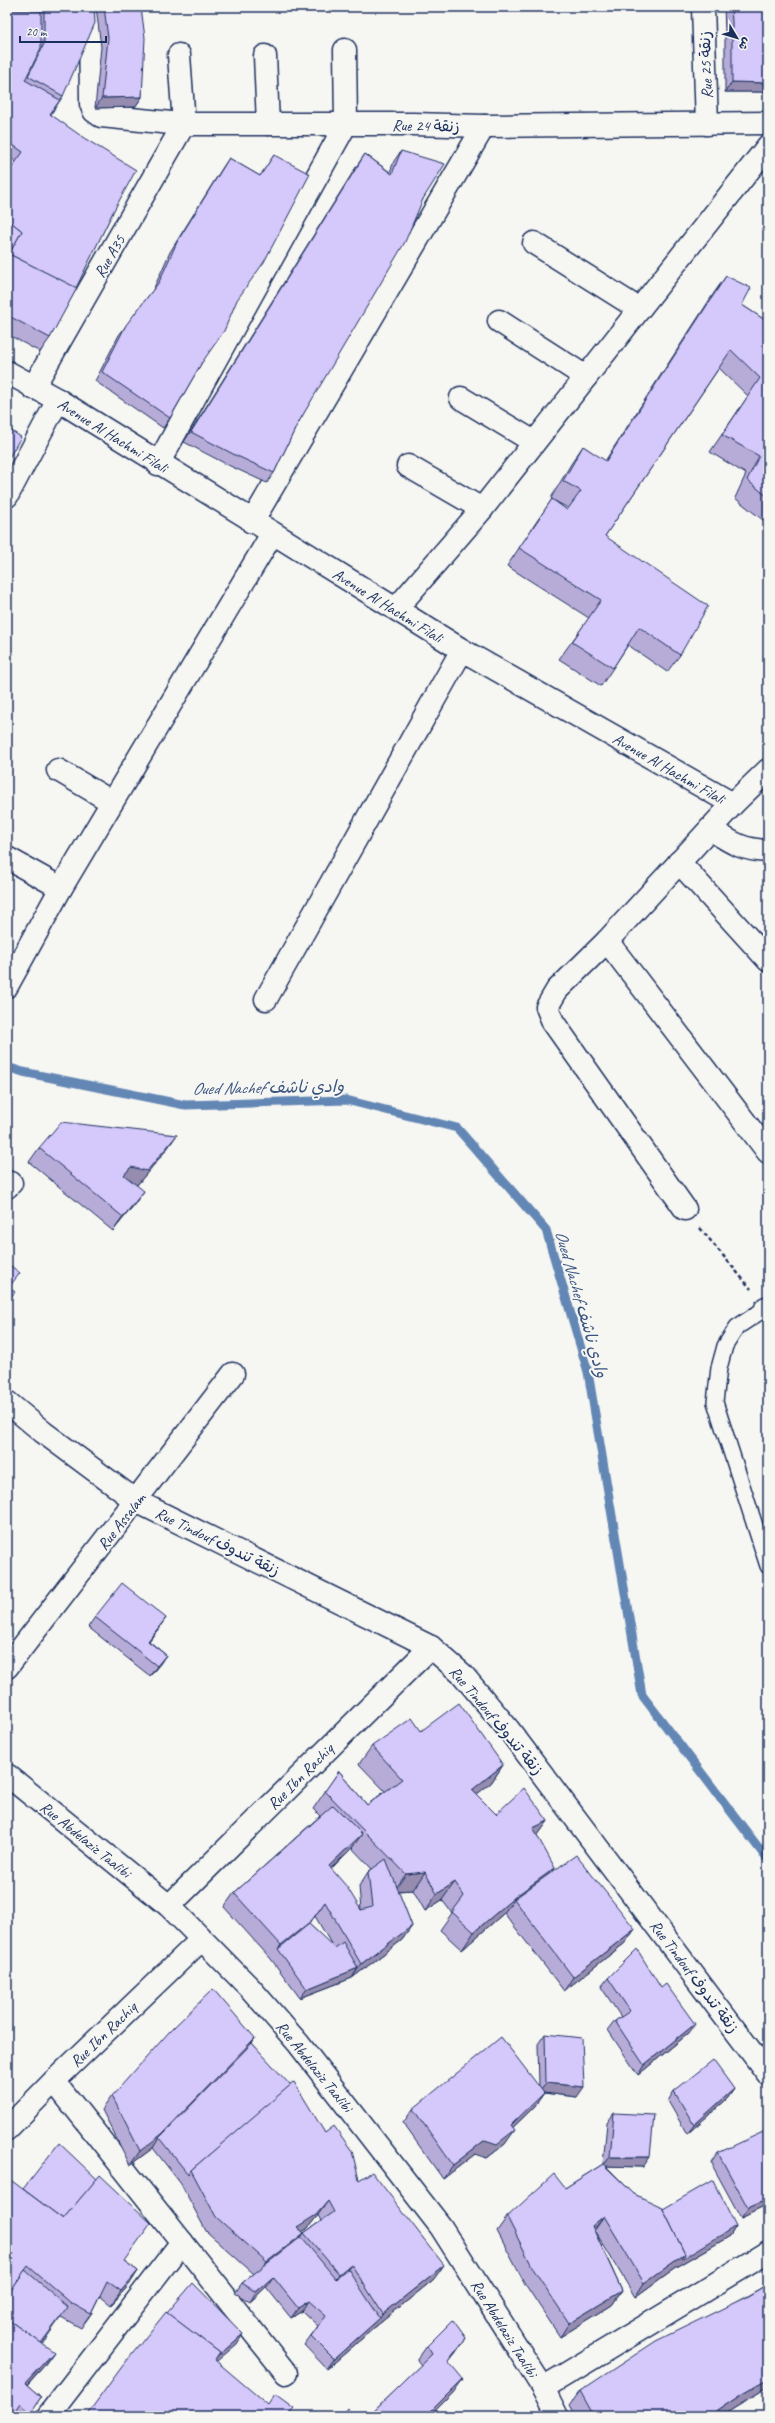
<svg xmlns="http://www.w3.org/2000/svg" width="775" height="2423" font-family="Caveat,'Playpen Sans Arabic',sans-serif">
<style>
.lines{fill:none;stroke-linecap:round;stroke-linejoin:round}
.stream{stroke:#6487b5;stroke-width:9}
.service-casing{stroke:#1b2f5e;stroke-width:18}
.minor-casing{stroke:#1b2f5e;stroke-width:25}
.tertiary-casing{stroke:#1b2f5e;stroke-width:25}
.path{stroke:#1b2f5e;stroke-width:2.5;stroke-dasharray:4 3;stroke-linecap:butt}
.service{stroke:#f6f6f2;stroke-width:15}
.minor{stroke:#f6f6f2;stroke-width:22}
.tertiary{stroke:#f6f6f2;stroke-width:22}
.wall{fill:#b7acd7;stroke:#1b2f5e;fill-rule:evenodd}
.shaded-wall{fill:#958caf;stroke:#1b2f5e}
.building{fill:#d5c8fa;stroke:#1b2f5e;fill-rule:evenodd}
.labels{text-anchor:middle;stroke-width:4;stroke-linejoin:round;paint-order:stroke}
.street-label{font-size:16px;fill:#1b2f5e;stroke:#f6f6f2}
.water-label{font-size:17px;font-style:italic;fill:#3a5482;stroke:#f6f6f2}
</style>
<rect width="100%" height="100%" fill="#f6f6f2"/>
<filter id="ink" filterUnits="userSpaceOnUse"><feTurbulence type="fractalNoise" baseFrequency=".025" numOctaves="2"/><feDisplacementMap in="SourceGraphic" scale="8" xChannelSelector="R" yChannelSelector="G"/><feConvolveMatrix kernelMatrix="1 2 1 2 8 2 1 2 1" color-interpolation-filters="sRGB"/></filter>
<g filter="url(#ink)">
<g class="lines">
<polyline class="stream" points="7,1067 23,1072 185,1105 346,1100 457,1128 546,1230 588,1372 642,1695 768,1860"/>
<defs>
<polyline id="service" points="766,1308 737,1327 725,1346 719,1368 715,1402 768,1566"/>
<g id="minor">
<polyline points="85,7 90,12 91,104 94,111 101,116 181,124 413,124 484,126 768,123"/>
<polyline points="703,7 707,124"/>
<polyline points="179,55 184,124"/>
<polyline points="265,56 268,124"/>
<polyline points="534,243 639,309"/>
<polyline points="499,321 586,377"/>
<polyline points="33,388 184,124"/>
<polyline points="461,398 534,442"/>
<polyline points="158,464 346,124 345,50"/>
<polyline points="408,466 482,509"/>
<polyline points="7,496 58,400"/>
<polyline points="252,522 484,126"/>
<polyline points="396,609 482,509 768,146"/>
<polyline points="58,770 112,802"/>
<path d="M710,829C732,843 742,850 768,851"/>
<polyline points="7,858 61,888"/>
<polyline points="679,862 768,960"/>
<polyline points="607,941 768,1152"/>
<polyline points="7,986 61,888 272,534"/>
<polyline points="266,999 462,650"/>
<polyline points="7,1187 11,1183"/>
<polyline points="685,1209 553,1022 547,1007 557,990 607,941 733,804"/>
<polyline points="766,1308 768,1310"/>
<polyline points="7,1402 43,1432 136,1501 431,1647 463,1675 509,1730 768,2074"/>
<polyline points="7,1667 233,1374"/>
<polyline points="7,1775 169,1906 250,1988 298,2043 441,2227 543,2388 557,2416"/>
<polyline points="169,1906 431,1647"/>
<polyline points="54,2081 286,2373"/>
<polyline points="7,2129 54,2081 201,1940"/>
<polyline points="543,2388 768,2252"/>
<polyline points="48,2416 182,2242"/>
</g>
<polyline id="tertiary" points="7,372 58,400 462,650 733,804 768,770"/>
</defs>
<use href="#service" class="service-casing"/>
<use href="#minor" class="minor-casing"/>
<use href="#tertiary" class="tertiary-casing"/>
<polyline class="path" points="700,1228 751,1289"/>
<use href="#service" class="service"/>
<use href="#minor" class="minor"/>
<use href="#tertiary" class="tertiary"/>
</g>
<g class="wall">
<polygon points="44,7 63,96 51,114 113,212 50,338 40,352 7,334 7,174 16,162 7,155 7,10 41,11"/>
<polygon points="96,7 141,7 142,97 135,107 95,108 101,47"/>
<polygon points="724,7 768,7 768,92 725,92 725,32"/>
<polygon points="401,151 423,199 297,425 274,473 267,483 228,465 184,442 358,164 365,154 390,172 394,161"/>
<polygon points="274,155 236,300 201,364 170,418 163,428 95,381 119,335 153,290 170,252 223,167 229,158 260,176"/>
<path d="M726,276L742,305L768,322V524L735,498L746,474L710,452L748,396L719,368L605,536L680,655L667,672L628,645L613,668L601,686L559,659L589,618L507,566L552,499L551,498L571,464L583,446L605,461L714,293ZM553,500L568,508L567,510Z"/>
<polygon points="39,1148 167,1149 137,1185 136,1184 134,1205 113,1231 29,1162"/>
<polygon points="95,1617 159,1628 149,1641 166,1655 150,1676 88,1627"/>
<path d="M421,1731L503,1765L491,1783L476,1794L496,1814L548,1821L537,1836L553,1871L635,1929L625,1943L564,1991L504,1913L462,1950L440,1930L452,1913L442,1900L425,1911L413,1890L398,1891L412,1926L402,1940L352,1978L300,1998L271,1959L224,1907L234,1893L320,1816L313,1809L339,1771L367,1805L385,1791L359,1764L372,1746ZM352,1848L372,1869L368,1872L359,1886L361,1910L331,1869ZM315,1916L333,1947L309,1924Z"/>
<polygon points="608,1978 689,2033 638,2075 608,2030 615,2021 621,2017 601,1987"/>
<polygon points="545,2034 577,2097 544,2093 534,2107 513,2127 505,2144 487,2158 475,2154 443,2179 403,2123 413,2109 539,2085 538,2044"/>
<path d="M255,2038L252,2043L325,2133L359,2180L434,2279L374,2328L327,2369L304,2345L318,2326L302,2311L291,2318L266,2287L250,2302L235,2293L242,2283L254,2274L206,2231L181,2184L153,2148L130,2165L102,2110L112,2096ZM318,2215L321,2221L304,2233L302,2231L307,2229Z"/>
<polygon points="734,2089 727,2099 687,2134 668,2101 674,2091"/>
<polygon points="614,2113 643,2167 606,2166 634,2194 663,2209 736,2226 730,2236 675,2268 635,2297 595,2231 622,2291 612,2305 560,2337 525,2284 497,2231 507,2217 565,2188 603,2164 607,2123"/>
<polygon points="718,2153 768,2205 741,2218 711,2163"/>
<polygon points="23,2189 138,2271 129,2285 111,2305 100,2296 91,2314 81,2328 61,2317 42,2344 44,2366 27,2385 41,2397 28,2416 7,2416"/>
<polygon points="768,2284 768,2387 721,2416 576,2416 570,2405 580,2391"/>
<polygon points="427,2346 456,2352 449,2361 453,2393 430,2416 368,2416 421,2365 417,2360"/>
</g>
<g class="shaded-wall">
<polygon points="732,82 768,83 768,92 725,92"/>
<polygon points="142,97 135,107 95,108 102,98"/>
<polygon points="177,1135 167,1149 137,1185 121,1181 124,1175 131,1167"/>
<polygon points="144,1191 134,1205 113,1231 123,1217"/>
<polygon points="166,1618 159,1628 142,1650 148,1641"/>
<polygon points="166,1655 160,1664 150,1676 157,1666"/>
<polygon points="503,1765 491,1783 460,1808 472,1790"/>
<polygon points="548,1821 535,1839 533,1828"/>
<polygon points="362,1834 352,1848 319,1880 329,1866"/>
<polygon points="555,1868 543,1886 514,1899 504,1913 462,1950 474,1932 516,1896"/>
<polygon points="425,1872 413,1890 394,1891 406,1874"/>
<polygon points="455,1882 442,1900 425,1911 437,1894"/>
<polygon points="325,1902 302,1934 278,1949 281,1945"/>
<polygon points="412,1926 402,1940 352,1978 361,1964"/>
<polygon points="635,1929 625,1943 564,1991 573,1977"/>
<polygon points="358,1968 352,1978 300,1998 307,1989"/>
<polygon points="695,2024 689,2033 638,2075 644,2065"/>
<polygon points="255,2038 245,2052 159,2138 153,2148 130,2165 140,2151"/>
<polygon points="546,2083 584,2087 577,2097 544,2093 534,2107 501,2139 511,2125 539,2093"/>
<polygon points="734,2089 727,2099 687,2134 694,2125"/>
<polygon points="515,2130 505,2144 487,2158 475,2154 443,2179 453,2165 485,2140"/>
<polygon points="610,2157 650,2157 643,2167 603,2166"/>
<polygon points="768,2199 768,2205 741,2218 748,2208"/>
<polygon points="328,2201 318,2215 307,2229 287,2241 297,2227"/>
<polygon points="604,2216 594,2230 592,2226"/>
<polygon points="736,2226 730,2236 675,2268 635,2297 644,2283 685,2254"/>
<polygon points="304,2233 295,2247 257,2276 267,2262"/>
<polygon points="351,2264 341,2278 329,2288 339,2274"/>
<polygon points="444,2265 434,2279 374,2328 327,2369 334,2359 380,2318 383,2314"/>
<polygon points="138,2271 129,2285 111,2305 121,2291"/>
<polygon points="273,2277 266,2287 250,2302 256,2292"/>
<polygon points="622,2291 612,2305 560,2337 569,2323"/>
<polygon points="309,2301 302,2311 291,2318 298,2308"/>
<polygon points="243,2334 237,2344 210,2367 217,2357"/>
<polygon points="466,2338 456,2352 438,2375 448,2361"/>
<polygon points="54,2352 44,2366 15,2397 25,2383"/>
<polygon points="463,2379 453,2393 430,2416 426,2416"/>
<polygon points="768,2379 768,2387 721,2416 709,2416 743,2393"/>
</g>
<g class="building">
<polygon points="44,7 94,7 95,23 63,96 28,76 44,44"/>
<polygon points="104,7 141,7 145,38 142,97 102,98 108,38"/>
<polygon points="731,7 768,7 768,83 732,82 732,22"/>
<polygon points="7,10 41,11 41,48 25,80 60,100 50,114 84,138 136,170 113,212 76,288 9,254 22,231 7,219 7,174 23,152 7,141"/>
<polygon points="401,151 445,164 423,199 405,242 297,425 274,473 235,455 191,432 365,154 392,174"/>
<polygon points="274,155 310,174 264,262 237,300 224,331 201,364 170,418 102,372 126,325 159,282 177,242 229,158 260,176"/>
<polygon points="7,219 22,231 9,254 77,288 50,338 7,315"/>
<polygon points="726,276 751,288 742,305 768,322 768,497 747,480 759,456 722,435 760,378 731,350 605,536 708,606 680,655 639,627 613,668 572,642 601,600 519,548 552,499 567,510 581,491 563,481 583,446 606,461"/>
<polygon points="7,428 21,437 7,461"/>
<polygon points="61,1122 177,1135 147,1171 131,1167 124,1175 144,1191 123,1217 39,1148"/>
<polygon points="7,1263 20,1273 9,1287 15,1292 7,1302"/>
<polygon points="122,1583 166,1618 148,1641 166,1655 157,1666 95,1617"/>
<polygon points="459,1703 503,1765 472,1790 496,1814 524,1788 548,1821 533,1828 555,1868 516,1896 474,1932 452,1912 464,1896 455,1882 437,1894 425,1872 406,1874 325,1791 339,1771 367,1805 402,1779 372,1746 412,1718 421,1731"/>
<polygon points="333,1805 362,1834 329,1866 347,1887 361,1910 372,1907 368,1872 386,1859 412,1926 361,1964 325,1902 312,1920 281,1945 234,1893"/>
<polygon points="576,1855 635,1929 573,1977 514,1899"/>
<polygon points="309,1924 335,1948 343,1942 358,1968 307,1989 278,1949"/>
<polygon points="637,1949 661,1988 666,1984 695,2024 644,2065 615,2021 630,2011 608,1978"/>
<polygon points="213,1989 255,2038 162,2134 140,2151 112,2096 170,2031"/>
<polygon points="545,2034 582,2038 584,2087 546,2083"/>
<polygon points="501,2037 544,2093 511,2125 515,2130 497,2144 485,2140 453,2165 413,2109"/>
<polygon points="252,2043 291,2086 191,2170 188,2174 159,2138"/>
<polygon points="713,2060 734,2089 694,2125 674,2091"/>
<path d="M294,2082L325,2133L334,2126L352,2151L359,2180L372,2172L444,2265L383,2314L351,2264L339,2274L304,2233L267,2262L216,2217L191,2170ZM328,2201L334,2212L304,2233L297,2227L316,2215Z"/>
<polygon points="614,2113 654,2115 650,2157 610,2157"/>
<polygon points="763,2132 768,2145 768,2199 748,2208 718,2153"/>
<polygon points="59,2143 97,2179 63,2219 23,2189"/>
<polygon points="603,2164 634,2194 662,2207 685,2254 644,2283 604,2216 592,2226 622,2291 569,2323 534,2270 507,2217 554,2174 565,2188"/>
<polygon points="100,2175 151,2223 124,2261 138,2271 121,2291 107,2281 91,2314 71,2303 28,2266 7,2296 7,2187 12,2181 63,2219"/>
<polygon points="713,2180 736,2226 682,2259 685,2254 663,2209"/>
<polygon points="301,2237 336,2279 348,2269 380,2318 334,2359 311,2336 326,2316 309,2301 298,2308 273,2277 256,2292 242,2283"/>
<polygon points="25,2270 68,2307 41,2343 7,2319 7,2296"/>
<polygon points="193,2283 243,2334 217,2357 220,2353 167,2313"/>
<polygon points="768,2284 768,2379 743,2393 709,2416 594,2416 580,2391 656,2341 746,2297"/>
<polygon points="166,2312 220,2353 215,2360 268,2405 275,2394 294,2408 287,2416 86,2416 121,2368"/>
<polygon points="7,2319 54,2352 25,2383 41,2397 30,2414 20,2403 11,2416 7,2416"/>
<polygon points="453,2320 466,2338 448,2361 463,2379 426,2416 368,2416 432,2354 427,2346"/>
<polygon points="347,2408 355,2416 341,2416"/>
</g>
</g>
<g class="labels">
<g class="street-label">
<text transform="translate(705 65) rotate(-92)" y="6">Rue 25 زنقة</text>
<text transform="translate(426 125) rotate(1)" y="6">Rue 24 زنقة</text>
<text transform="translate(109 256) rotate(-60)" y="6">Rue A35</text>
<text transform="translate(113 435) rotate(32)" y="6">Avenue Al Hachmi Filali</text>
<text transform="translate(388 605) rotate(32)" y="6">Avenue Al Hachmi Filali</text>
<text transform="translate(669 768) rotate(30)" y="6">Avenue Al Hachmi Filali</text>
<text transform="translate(121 1521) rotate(-52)" y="6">Rue Assalam</text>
<text transform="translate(218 1541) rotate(26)" y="6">Rue Tindouf زنقة تندوف</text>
<text transform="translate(497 1720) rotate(50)" y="6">Rue Tindouf زنقة تندوف</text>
<text transform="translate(300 1776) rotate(-45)" y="6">Rue Ibn Rachiq</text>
<text transform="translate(86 1839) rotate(39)" y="6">Rue Abdelaziz Taalibi</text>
<text transform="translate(695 1976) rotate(53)" y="6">Rue Tindouf زنقة تندوف</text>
<text transform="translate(103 2034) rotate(-44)" y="6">Rue Ibn Rachiq</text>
<text transform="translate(315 2066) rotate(51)" y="6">Rue Abdelaziz Taalibi</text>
<text transform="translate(505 2328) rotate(58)" y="6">Rue Abdelaziz Taalibi</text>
</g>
<g class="water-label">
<text transform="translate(268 1087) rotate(-1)" y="6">Oued Nachef وادي ناشف</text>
<text transform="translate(582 1304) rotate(74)" y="6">Oued Nachef وادي ناشف</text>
</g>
</g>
<rect width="775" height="2423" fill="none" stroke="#f6f6f2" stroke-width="24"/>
<rect x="12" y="12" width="751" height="2399" fill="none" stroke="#1b2f5e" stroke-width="1.5" filter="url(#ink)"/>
<g transform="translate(737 38) rotate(128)" stroke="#f6f6f2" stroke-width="3" paint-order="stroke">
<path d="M0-3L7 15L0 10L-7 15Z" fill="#1b2f5e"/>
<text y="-6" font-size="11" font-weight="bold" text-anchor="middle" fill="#1b2f5e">ش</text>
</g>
<path d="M20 36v6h86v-6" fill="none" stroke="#1b2f5e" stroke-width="2"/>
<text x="26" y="36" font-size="12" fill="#1b2f5e" stroke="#f6f6f2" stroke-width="3" paint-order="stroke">20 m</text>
</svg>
